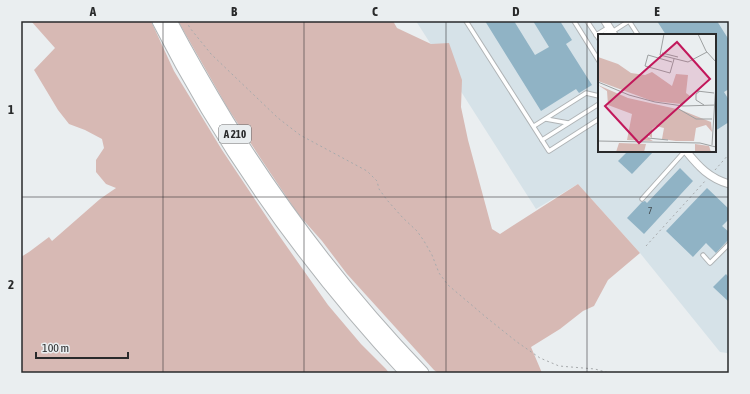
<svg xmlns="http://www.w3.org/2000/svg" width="750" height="394" font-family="'Asap Condensed',sans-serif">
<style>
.built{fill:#d6e2e8;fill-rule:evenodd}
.green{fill:#d7b9b4}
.building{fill:#90b3c5}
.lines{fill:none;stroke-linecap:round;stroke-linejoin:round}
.lane-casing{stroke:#b0b4b6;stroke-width:5.5}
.street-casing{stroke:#b0b4b6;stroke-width:9}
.highway-casing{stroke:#b0b4b6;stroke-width:15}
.path{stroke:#a7aaac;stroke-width:1;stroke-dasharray:2 3;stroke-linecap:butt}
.lane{stroke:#fff;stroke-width:3.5}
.street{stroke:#fff;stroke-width:7}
.highway{stroke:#fff;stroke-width:13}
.grid{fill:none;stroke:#292a2b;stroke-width:1;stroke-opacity:0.55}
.labels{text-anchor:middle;stroke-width:3.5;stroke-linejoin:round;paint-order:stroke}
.number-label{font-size:10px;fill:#434c52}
.shield{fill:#eaeef0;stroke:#636566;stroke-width:1}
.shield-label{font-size:11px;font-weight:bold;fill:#292a2b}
.inset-road{fill:none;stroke:#9da0a1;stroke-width:1}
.view{fill:#c2185b;fill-opacity:0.15;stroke:#c2185b;stroke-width:2}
.inset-edge{fill:none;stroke:#292a2b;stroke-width:2}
.neatline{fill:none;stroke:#292a2b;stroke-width:1.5}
.grid-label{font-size:13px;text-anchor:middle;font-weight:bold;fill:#292a2b}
</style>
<rect width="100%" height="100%" fill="#eaeef0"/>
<path class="built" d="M416,21H729V356L727,353L720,352L640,253L578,184L536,209ZM599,35H715V151H599Z"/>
<g class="green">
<polygon points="31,21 151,21 174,71 222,150 278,234 328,305 361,344 386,369 389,373 21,373 21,257 29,252 49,237 52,241 100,199 116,188 106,184 96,172 96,160 104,148 102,139 85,130 69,124 58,110 34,70 55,48"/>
<polygon points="178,21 393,21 397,28 431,44 449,43 462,80 461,107 468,140 492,229 500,234 578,184 640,253 608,280 594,306 583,311 560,329 531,347 542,373 438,373 434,370 347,274 322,241 298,214 263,162 227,107"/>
</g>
<g class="building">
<polygon points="485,21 514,21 535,55 549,47 533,21 560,21 572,40 566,44 592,85 579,93 576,89 541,111"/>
<polygon points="657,21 717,21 729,40 729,89 724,92 729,100 729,122 715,131 715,35 666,35"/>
<polygon points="628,151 654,151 632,174 618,161"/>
<polygon points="680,168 693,181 644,234 627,218 642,202 645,201 647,203"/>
<polygon points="707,188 729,209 729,219 722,226 729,232 729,239 716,253 706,243 693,257 666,231"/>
<polygon points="726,274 729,278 729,302 713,287"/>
</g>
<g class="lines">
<defs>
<g id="lane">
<polyline points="466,21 549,151 599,119"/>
<polyline points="574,21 599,61"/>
<polyline points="587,21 599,39"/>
<polyline points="629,21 638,35"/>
<polyline points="612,32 629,21"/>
<polyline points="596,35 609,27"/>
<polyline points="603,35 610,30"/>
<polyline points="546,119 568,123"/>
<polyline points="534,126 583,95 586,93 599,96"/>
<polyline points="542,140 599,104"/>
<polyline points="642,199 685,151"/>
<polyline points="703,255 710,263 729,244"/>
</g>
<g id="street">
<polyline points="605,21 614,35"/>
<path d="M686,151C699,167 709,178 729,184"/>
</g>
<g id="highway">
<path d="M159,21C224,149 309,268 407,373"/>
<path d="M170,21C188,55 207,88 227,121C283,211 349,297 422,373"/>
</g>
</defs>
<use href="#lane" class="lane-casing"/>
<use href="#street" class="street-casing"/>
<use href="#highway" class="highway-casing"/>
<g class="path">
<polyline points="186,21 190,28 211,54 278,118 300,135 367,171 377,181 379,189 387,200 403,218 417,231 424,241 432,255 439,273 448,285 487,318 517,342 540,358 559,366 595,369 609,373"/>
<polyline points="715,170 729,154"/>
<polyline points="646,246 706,180"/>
</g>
<use href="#lane" class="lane"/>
<use href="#street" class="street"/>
<use href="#highway" class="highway"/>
</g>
<path class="grid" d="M163,21V373M304,21V373M446,21V373M587,21V373M21,197H729"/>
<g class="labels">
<g class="number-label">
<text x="650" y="214">7</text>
</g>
<rect class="shield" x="219" y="125" width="32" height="18" rx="3"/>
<g class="shield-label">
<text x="235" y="138">A 210</text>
</g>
</g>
<g transform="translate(598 34)">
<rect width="118" height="118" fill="#eaeef0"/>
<path d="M0,23L20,30L33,39L47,41L54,38L74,52L78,40L90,41L88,59L92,62L83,70L54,67L0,47ZM0,51L30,64L83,76L113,88L114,98L108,91L98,94L96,107H78L64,105L66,94L58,92L54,95V104L50,101V104L55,107L29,106L34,80L10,71L9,57ZM21,109L48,110L46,118H18ZM97,110L111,112L113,118H97Z" fill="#d7b9b4"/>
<path class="inset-road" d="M66,0L62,21L90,28L109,18M100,0L108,17L118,28M64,19L80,23M74,28L50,21L47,32L72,39L76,25M0,48L31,61L57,68L85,72L118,71M102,57L98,60V66L106,71M82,71L99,57L116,59M79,74L98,85H114M50,104L70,106M0,107L102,109L118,113M114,111L118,49"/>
<path class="view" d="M79,8L112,45L41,109L7,72Z"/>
<rect width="118" height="118" class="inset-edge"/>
</g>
<rect width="750" height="394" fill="none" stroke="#eaeef0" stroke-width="44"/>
<path d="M36 352v6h92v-6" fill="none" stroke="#292a2b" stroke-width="2"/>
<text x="42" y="352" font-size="12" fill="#292a2b" stroke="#eaeef0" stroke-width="3" paint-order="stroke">100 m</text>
<rect x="22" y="22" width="706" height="350" class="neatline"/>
<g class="grid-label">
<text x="93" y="16">A</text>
<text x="234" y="16">B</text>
<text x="375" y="16">C</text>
<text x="516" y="16">D</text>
<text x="657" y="16">E</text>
<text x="11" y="114">1</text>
<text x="11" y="289">2</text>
</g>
</svg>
